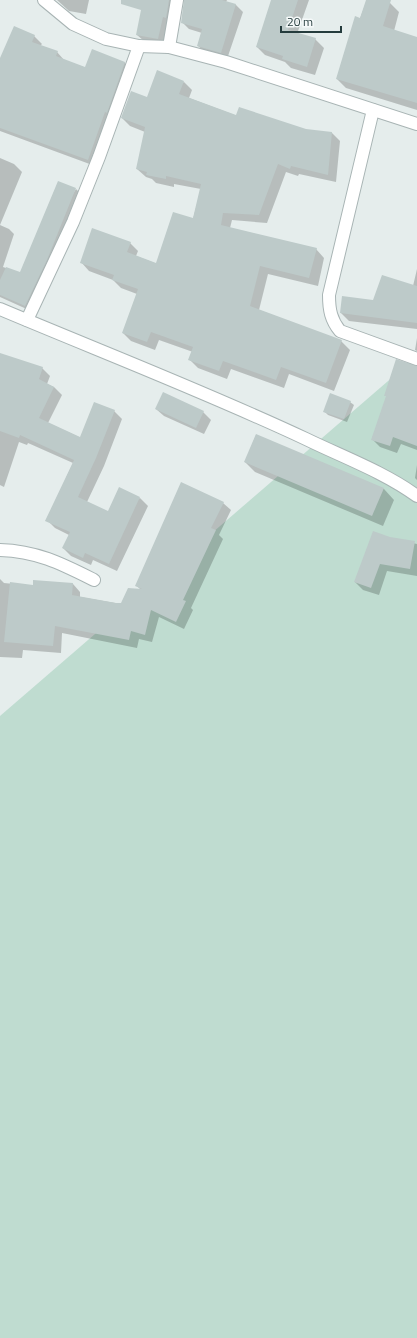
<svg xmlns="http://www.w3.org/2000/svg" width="417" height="1338" font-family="'Titillium Web',sans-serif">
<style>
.green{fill:#bfdcd0}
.shadow{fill:#0003}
.building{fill:#bdcac9}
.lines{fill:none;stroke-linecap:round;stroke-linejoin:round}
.minor-casing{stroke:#a8b4b4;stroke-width:14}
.minor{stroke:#fff;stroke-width:12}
</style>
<rect width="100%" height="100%" fill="#e5edec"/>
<polygon class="green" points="417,356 417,1338 0,1338 0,716"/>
<g class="shadow">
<polygon points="57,0 89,0 86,14 69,11"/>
<polygon points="145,0 181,0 165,45 144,41 137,35"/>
<polygon points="185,0 227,0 226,2 236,5 243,12 227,59 205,52 198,46 202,33 189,29 182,22"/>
<polygon points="272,0 309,0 297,34 315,39 324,48 315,75 291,68 285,62 265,55 257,47"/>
<polygon points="367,0 381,0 390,3 399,12 394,31 417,38 417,110 346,88 337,79"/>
<polygon points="34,36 42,44 40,46 57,52 64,60 86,68 124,62 131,70 95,166 0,131 0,60"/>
<polygon points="184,82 192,90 189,98 237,116 306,130 332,133 340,141 336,182 299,174 298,176 286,172 267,223 232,220 230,228 316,249 324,258 318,286 268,274 259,310 341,341 350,350 334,391 289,374 284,388 231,369 227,379 198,368 190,360 193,352 159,340 155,350 131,341 123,333 137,294 121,288 113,280 89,271 81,262 130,243 138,251 136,256 157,264 193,219 201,189 174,184 174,187 156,183 152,179 146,177 137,169 145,132 130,126 122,118 147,98"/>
<polygon points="0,158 14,164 22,172 0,225 9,229 14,234 3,267 20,273 76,189 81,194 31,311 0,297"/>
<polygon points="417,269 417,329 349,321 341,313 413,286"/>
<polygon points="417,338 417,351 415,350"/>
<polygon points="0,356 42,368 50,376 47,384 54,387 62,395 48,423 81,438 114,411 122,419 104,466 87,502 108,512 140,498 148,506 117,571 93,560 91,565 71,556 63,548 69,535 55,528 47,520 73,463 28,443 27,445 19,442 4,487 0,485"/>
<polygon points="417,367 417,450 401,444 397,453 380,447 372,439 387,397 385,395"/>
<polygon points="350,402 354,405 347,422 328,415 324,411"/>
<polygon points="156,409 203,412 211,420 204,434 164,416"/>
<polygon points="256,435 384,489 394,500 383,526 255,472 245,462"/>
<polygon points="417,465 417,480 415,478"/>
<polygon points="223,503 231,510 219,535 223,539 191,608 193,610 184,629 159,617 152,642 139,639 137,648 62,633 61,653 23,650 22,658 0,657 0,579 4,583 34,586 73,584 80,592 80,597 121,604 141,590 136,585"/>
<polygon points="390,538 417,544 417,576 387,571 379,595 363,590 355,582"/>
</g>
<g class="building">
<polygon points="121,0 169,0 166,18 163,17 158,39 136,35 141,10 121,4"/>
<polygon points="184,0 222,0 236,4 221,53 197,46 202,29 181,23"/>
<polygon points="271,0 298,0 288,30 316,38 307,67 282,59 283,56 256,47"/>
<polygon points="366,0 391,0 383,26 417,37 417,103 336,79 355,16 360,18"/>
<polygon points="14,26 35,35 32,42 58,51 56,56 85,67 92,49 125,62 107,113 105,112 88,160 0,128 0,58"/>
<polygon points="157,70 184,81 179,94 236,115 239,107 306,129 332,132 328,175 291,166 290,169 278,164 259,215 223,213 221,225 317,248 309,278 260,266 250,306 342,340 326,383 281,367 276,380 223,361 219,371 188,360 193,347 151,332 147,342 122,333 138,289 112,280 114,275 80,263 92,228 131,242 127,252 156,263 173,212 193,218 201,184 166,176 166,179 146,175 147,172 136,169 145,127 121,118 131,91 147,97"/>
<polygon points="58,181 76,188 47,260 25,306 0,295 0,280 6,267 20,272"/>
<polygon points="382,275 417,286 417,323 340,313 342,296 373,300"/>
<polygon points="0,353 43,367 39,379 54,387 39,418 80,437 94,402 115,410 96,458 78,497 108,511 119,487 140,497 109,564 85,553 83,558 62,548 70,532 45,521 74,460 20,435 19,438 0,431"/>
<polygon points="396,359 417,366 417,446 393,437 390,446 371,440 386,396 384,396"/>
<polygon points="163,392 204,411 196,428 155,409"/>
<polygon points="330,393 351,401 344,419 323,412"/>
<polygon points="256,434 384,488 372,516 244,462"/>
<polygon points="181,482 224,502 211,528 216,530 183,600 186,601 176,622 151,610 145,635 131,631 129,640 55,626 53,646 4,642 10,582 33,585 33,580 73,583 72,595 116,603 121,603 128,588 142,589 135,586"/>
<polygon points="373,531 390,537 415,541 410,569 380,564 371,588 354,582"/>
</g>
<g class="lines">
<defs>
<g id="minor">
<polyline points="44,0 73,24 106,39 139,46 169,47 226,62 417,124"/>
<polyline points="169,47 177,0"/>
<path d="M373,110L329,295C329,310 331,320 340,331L417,359"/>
<path d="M0,309C102,352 206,392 306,439C343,457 384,472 417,496"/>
<polyline points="27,320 73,222 99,157 139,46"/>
<path d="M0,550C37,551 62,564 94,580"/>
</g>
</defs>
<use href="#minor" class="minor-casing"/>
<use href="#minor" class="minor"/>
</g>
<path d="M281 26v6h60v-6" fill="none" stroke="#253c3d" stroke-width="2"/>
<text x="287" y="26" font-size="12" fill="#253c3d" stroke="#f5f9f9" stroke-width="3" paint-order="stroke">20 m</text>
</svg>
